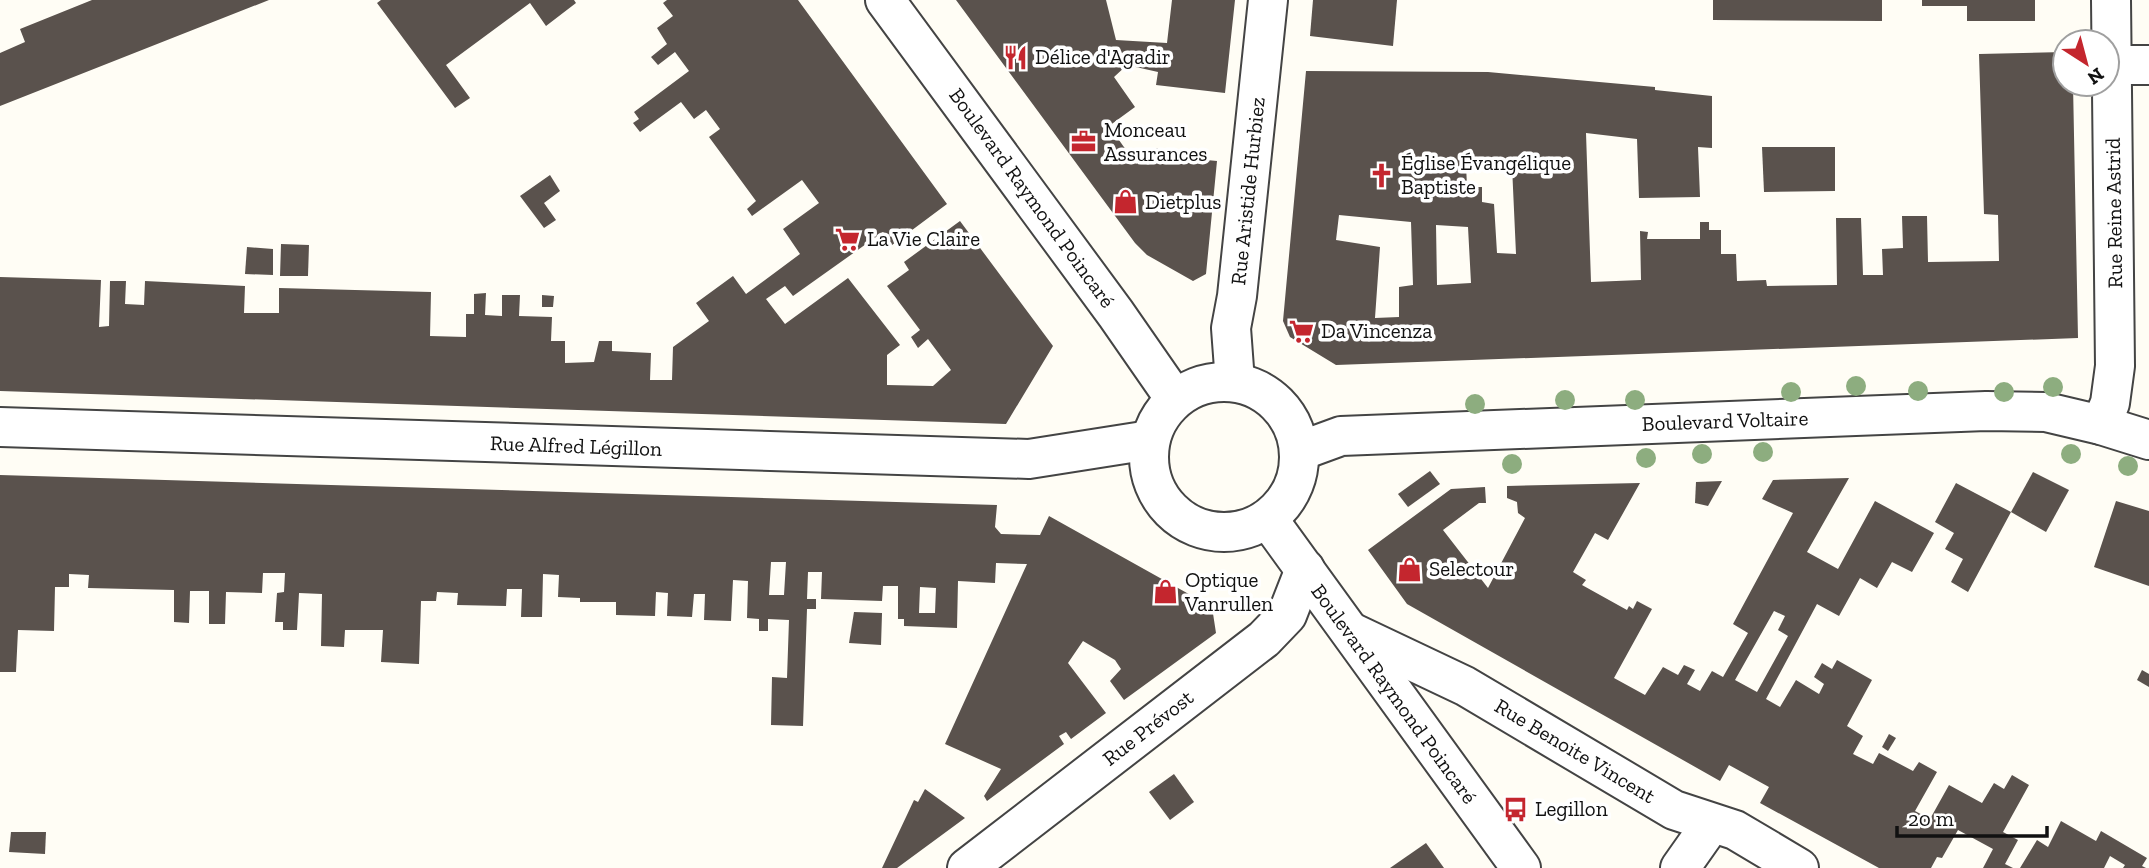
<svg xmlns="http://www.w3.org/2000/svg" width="2149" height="868" font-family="'Zilla Slab',serif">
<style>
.building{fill:#5a524d;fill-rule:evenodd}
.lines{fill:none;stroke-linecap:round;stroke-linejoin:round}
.minor-casing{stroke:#444;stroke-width:42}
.minor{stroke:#fff;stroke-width:38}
.tree{fill:#8dad7f}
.labels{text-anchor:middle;stroke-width:7;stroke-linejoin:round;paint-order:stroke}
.poi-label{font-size:21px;fill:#111;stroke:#fff;text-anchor:start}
.street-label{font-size:21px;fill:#111;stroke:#fff}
</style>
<rect width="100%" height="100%" fill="#fffdf5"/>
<g class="building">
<polygon points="92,0 269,0 0,106 0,53 25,42 20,29"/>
<polygon points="381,0 574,0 576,3 546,26 530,3 446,65 470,98 455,108 377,3"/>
<polygon points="667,0 798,0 947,204 892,245 883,232 793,296 785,286 766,299 785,324 848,278 900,345 887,355 887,385 933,386 951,370 928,339 918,348 911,337 920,330 887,286 909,270 904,262 960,221 1053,346 1006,424 0,391 0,277 101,280 99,327 109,326 110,281 126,281 125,304 144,305 145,281 245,286 244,313 279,313 279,288 431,292 430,336 466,337 466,314 474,314 474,294 486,293 485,315 502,316 502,295 520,295 519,316 552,317 551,341 565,341 565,363 594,362 599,341 612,341 612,351 651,353 650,380 672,380 673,347 709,321 696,303 733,276 746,294 800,254 783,229 819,203 802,180 752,216 747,209 756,201 709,137 720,129 706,110 694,119 681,102 640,132 633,123 639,119 634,112 689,71 675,52 658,65 651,57 667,44 657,28 673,16 663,3"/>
<polygon points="956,0 1106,0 1116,40 1167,43 1172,0 1235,0 1225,93 1156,85 1158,72 1127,65 1114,77 1135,107 1109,126 1136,164 1149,154 1155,155 1156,148 1176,151 1175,157 1217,161 1206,274 1193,281 1147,255 1135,243"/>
<polygon points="1313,0 1397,0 1393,46 1310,36"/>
<polygon points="1713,0 1882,0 1882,21 1713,20"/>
<polygon points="1922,0 2035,0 2035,21 1967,21 1967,6 1922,6"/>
<path d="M2065,52V84H2073L2078,338L1336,365L1290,337L1283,321L1306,71L1488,72L1655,87V90L1712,96V148L1698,147L1700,197L1639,198L1637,139L1586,133L1591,282L1641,280L1640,231L1648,232L1647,239H1700V222H1709V230H1721V254H1736L1737,281L1766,280L1767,286L1837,285L1836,218H1861L1863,275H1883L1882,249L1903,248L1902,216H1927L1928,262L1999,261L1998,215L1984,214L1979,54ZM1466,164L1512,166L1516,254L1497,253L1494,204L1482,202V187H1467ZM1339,215L1411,222L1413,285L1399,287V317L1375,318L1380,247L1336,240ZM1436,225L1468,227L1471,283L1437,285Z"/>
<polygon points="1762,147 1835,147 1835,191 1764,192"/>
<polygon points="550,175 560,191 544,203 556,220 544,228 520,196"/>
<polygon points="281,244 309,245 308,276 280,276"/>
<polygon points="247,247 273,249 273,275 245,274"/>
<polygon points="542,295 554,296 553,307 542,307"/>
<polygon points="1430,471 1440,484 1408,507 1398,494"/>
<polygon points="2033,472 2069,490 2046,532 2011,512"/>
<path d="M0,475L997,505L995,527L1001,534L1040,535L1049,516L1212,607L1216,633L1124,700L1110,681L1121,669L1115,660L1083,641L1068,663L1106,713L1071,739L1066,732L1059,736L1064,744L987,801L984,796L1001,769L945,744L1027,564L996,563L995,583L958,581L957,628L904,626V619H898V586H883L882,601L821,599L822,572H808L807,599H816V609H807L803,726L771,725L772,677L787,678L789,620L768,619V631H759V619L747,618L748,581L733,580L731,621L704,620L705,594H694L692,617L667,616L668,593L656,592L655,616L616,615V602H580V598L558,597L559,575L543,574L542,617H521L522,589H507L506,606L457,605L458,593L437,592L436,601H421L419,664L381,662L383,630H345L344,647L321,646L322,594L299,593L297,630H283V622H275L277,593L284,592L285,573H263L262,593L226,592L225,624H209V591H190L189,623L174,622V590L88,588L89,575L69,574V587H55L54,631L18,630L16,672H0ZM771,562H786L784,595H769ZM920,587L936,588L935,613H919Z"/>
<path d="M1849,478L1807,552L1838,569L1875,501L1934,533L1912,572L1892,562L1877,588L1860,578L1839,616L1817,604L1766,699L1780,707L1796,680L1819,694L1824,684L1814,677L1822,663L1832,669L1837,660L1872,680L1847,726L1863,736L1853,754L1873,764L1879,753L1913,771L1919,762L1937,772L1915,811L1930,819L1949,785L1982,803L1994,783L2004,789L2012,775L2029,785L2003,832L2018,840L2005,864L2013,868H1983L1993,849L1958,830L1942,858L1937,857L1931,868H1879L1760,803L1769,787L1729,765L1720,781L1407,604L1368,550L1451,489L1485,487L1486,503H1479L1443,530L1488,588L1525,518L1518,513L1517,502L1507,498V486L1640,483L1608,540L1595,533L1573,572L1586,580L1582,585L1627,610L1629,606L1633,609L1637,601L1652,609L1614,678L1645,695L1663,667L1678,675L1684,665L1695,670L1687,684L1700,691L1712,671L1723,677L1748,633L1733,624L1793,513L1762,499L1773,480ZM1774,611L1785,616L1778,630L1788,636L1757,692L1735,680Z"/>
<polygon points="1722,481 1708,506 1695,503 1696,482"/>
<polygon points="1956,483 2011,512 1968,592 1951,582 1963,559 1945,549 1954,533 1935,522"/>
<polygon points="2116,501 2149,511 2149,586 2094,567"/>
<polygon points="854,612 882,613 881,645 849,643"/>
<polygon points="2142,670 2149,674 2149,687 2137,680"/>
<polygon points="1889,734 1896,738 1888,751 1882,747"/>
<polygon points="1174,774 1194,802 1170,820 1149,792"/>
<polygon points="925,789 965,818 897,868 882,868 914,800 918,802"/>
<polygon points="2061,821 2096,841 2101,831 2147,858 2142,866 2146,868 2123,868 2125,865 2110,856 2104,868 2020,868 2037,840 2048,847"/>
<polygon points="11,832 46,832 45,854 9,852"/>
<polygon points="1426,843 1444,868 1390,868"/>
</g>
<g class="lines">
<defs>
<g id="minor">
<polyline points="885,0 1116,314 1175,399"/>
<polyline points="2112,65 2149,65"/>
<circle cx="1224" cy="457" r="75"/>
<polyline points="1235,382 1231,328 1237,296 1268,0"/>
<polyline points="2101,425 2110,403 2115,366 2111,0"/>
<polyline points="0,427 1029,459 1150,440"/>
<polyline points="1300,451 1341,436 1986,411 2046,412 2101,425 2149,440"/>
<polyline points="1268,519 1521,868"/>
<polyline points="1351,632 1465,686 1674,810 1735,830 1799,868"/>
<polyline points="967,868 1264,639 1287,615 1305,569"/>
<polyline points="1680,868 1711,824"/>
</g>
</defs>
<use href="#minor" class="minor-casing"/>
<use href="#minor" class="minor"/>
</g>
<g class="tree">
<circle cx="1856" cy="386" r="10"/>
<circle cx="2053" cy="387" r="10"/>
<circle cx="1918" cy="391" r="10"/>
<circle cx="1791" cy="392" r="10"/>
<circle cx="2004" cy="392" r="10"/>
<circle cx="1565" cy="400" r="10"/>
<circle cx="1635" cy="400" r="10"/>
<circle cx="1475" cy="404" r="10"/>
<circle cx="1763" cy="452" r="10"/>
<circle cx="1702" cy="454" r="10"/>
<circle cx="2071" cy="454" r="10"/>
<circle cx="1646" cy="458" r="10"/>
<circle cx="1512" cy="464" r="10"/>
<circle cx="2128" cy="466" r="10"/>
</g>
<defs>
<symbol id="restaurant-bare" viewBox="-9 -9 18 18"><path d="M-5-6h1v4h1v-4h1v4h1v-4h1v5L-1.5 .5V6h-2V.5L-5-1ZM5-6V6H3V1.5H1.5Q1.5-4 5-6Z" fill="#c4262e" stroke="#fff" stroke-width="2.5" paint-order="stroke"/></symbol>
<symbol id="office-bare" viewBox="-9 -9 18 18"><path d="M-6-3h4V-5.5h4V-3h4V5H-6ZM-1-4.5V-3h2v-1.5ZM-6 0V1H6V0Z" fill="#c4262e" stroke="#fff" stroke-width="2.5" paint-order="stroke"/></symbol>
<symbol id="church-bare" viewBox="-9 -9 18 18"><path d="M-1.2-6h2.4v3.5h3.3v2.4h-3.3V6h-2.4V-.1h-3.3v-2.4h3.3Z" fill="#c4262e" stroke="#fff" stroke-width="2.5" paint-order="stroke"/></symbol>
<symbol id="shop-bare" viewBox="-9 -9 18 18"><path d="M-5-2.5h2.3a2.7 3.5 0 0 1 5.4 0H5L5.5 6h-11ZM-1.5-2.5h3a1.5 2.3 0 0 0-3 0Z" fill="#c4262e" stroke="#fff" stroke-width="2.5" paint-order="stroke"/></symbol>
<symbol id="supermarket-bare" viewBox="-9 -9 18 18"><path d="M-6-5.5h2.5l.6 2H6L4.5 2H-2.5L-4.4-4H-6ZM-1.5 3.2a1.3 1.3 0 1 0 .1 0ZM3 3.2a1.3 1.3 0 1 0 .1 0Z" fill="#c4262e" stroke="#fff" stroke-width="2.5" paint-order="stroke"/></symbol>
<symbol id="bus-bare" viewBox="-9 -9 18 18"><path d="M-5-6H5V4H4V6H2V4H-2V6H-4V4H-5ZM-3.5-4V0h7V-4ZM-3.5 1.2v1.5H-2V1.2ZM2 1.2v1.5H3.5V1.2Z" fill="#c4262e" stroke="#fff" stroke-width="2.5" paint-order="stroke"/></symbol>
</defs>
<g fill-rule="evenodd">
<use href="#restaurant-bare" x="998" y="40" width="35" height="35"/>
<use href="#office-bare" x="1066" y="124" width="35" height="35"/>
<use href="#church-bare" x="1364" y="158" width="35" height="35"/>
<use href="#shop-bare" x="1108" y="184" width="35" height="35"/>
<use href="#supermarket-bare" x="830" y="222" width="35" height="35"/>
<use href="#supermarket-bare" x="1284" y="314" width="35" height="35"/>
<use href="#shop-bare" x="1392" y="552" width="35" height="35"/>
<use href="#shop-bare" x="1148" y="574" width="35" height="35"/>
<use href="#bus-bare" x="1498" y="792" width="35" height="35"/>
</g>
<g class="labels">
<g class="poi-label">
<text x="1035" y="64">Délice d'Agadir</text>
<text x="1104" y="137">Monceau<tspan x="1104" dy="24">Assurances</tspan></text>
<text x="1401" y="170">Église Évangélique<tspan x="1401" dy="24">Baptiste</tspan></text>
<text x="1145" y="209">Dietplus</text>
<text x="867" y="246">La Vie Claire</text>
<text x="1321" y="338">Da Vincenza</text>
<text x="1429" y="576">Selectour</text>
<text x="1185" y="587">Optique<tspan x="1185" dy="24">Vanrullen</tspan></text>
<text x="1535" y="816">Legillon</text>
</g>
<g class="street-label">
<text transform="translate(1248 191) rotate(-84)" y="7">Rue Aristide Hurbiez</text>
<text transform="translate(1032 198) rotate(54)" y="7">Boulevard Raymond Poincaré</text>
<text transform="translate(2114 213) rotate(-91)" y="7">Rue Reine Astrid</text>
<text transform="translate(1725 421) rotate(-2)" y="7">Boulevard Voltaire</text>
<text transform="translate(576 446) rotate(2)" y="7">Rue Alfred Légillon</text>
<text transform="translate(1394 694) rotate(54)" y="7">Boulevard Raymond Poincaré</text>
<text transform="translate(1148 728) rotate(-38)" y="7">Rue Prévost</text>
<text transform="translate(1575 751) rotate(31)" y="7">Rue Benoite Vincent</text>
</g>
</g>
<g transform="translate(2086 63) rotate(144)"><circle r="33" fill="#ffffff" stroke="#a0a0a0" stroke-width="2"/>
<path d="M0-5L12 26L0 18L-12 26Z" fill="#c4262e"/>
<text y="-10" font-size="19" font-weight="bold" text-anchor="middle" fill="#111111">N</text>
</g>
<path d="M1897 826v10h150v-10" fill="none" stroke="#111111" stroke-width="3.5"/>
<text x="1908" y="826" font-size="21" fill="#111111" stroke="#ffffff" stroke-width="5" paint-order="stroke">20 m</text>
</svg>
